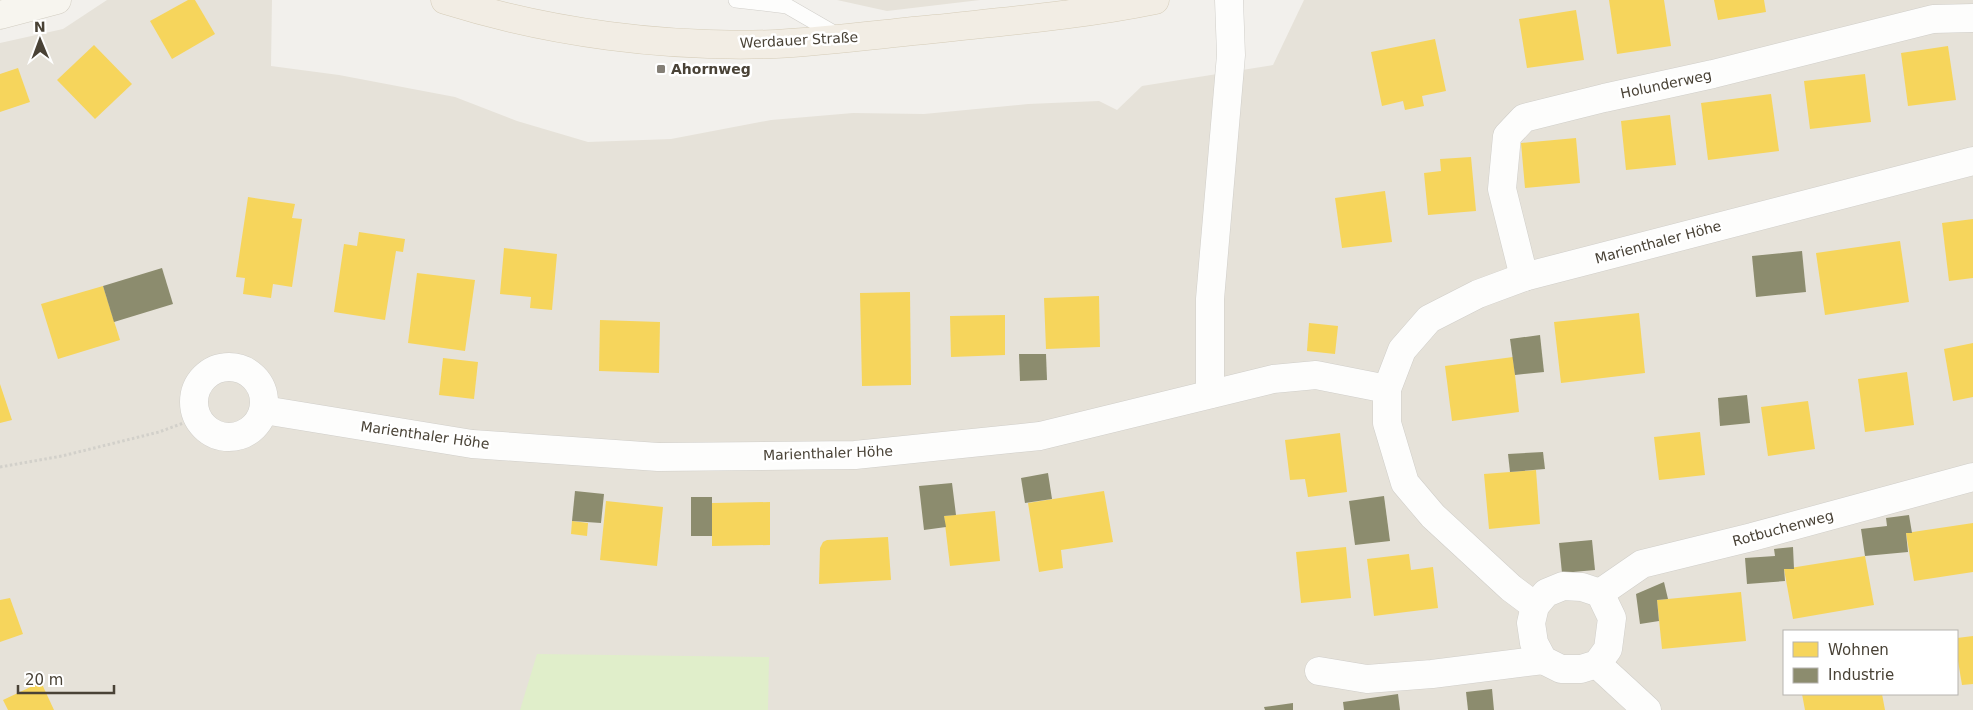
<svg xmlns="http://www.w3.org/2000/svg" width="1973" height="710" font-family="'DejaVu Sans',sans-serif">
<style>
.residential{fill:#e6e2d9;fill-rule:evenodd}
.green{fill:#e0eeca}
.homes{fill:#f6d55c}
.industry{fill:#8c8c6e}
.lines{fill:none;stroke-linecap:round;stroke-linejoin:round}
.lane-casing{stroke:#d0cec9;stroke-width:16}
.street-casing{stroke:#d0cec9;stroke-width:29}
.secondary-casing{stroke:#d2cdc2;stroke-width:29}
.primary-casing{stroke:#d5ccb8;stroke-width:29}
.path{stroke:#d2d0ca;stroke-width:3;stroke-dasharray:2.5 2.5;stroke-linecap:butt}
.lane{stroke:#fdfdfc;stroke-width:15}
.street{stroke:#fdfdfc;stroke-width:28}
.secondary{stroke:#f7f5ef;stroke-width:28}
.primary{stroke:#f2ede4;stroke-width:28}
.poi-dot{fill:#847f76;stroke:#fff;stroke-width:2}
.labels{text-anchor:middle;stroke-width:5;stroke-linejoin:round;paint-order:stroke}
.street-label{font-size:14px;fill:#494236;stroke:#fff}
.poi-label{font-size:14px;font-weight:bold;fill:#494236;stroke:#fff;text-anchor:start}
</style>
<rect width="100%" height="100%" fill="#f2f0ec"/>
<g class="residential">
<path d="M107,0H272L271,66L339,75L455,97L517,121L588,142L671,139L771,120L853,113L924,114L1028,104L1099,101L1117,110L1142,86L1273,65L1304,0H1973V710H0V43L63,29ZM1784,631H1957V694H1784Z"/>
<polygon points="837,0 980,0 887,11"/>
</g>
<polygon class="green" points="537,654 769,657 768,710 520,710"/>
<g class="homes">
<polygon points="188,0 195,0 215,34 172,59 150,21"/>
<polygon points="1609,0 1664,0 1671,46 1617,54"/>
<polygon points="1714,0 1764,0 1766,12 1718,20"/>
<polygon points="1576,10 1584,60 1527,68 1519,19"/>
<polygon points="1435,39 1446,91 1422,96 1424,106 1405,110 1403,101 1382,106 1371,52"/>
<polygon points="94,45 132,84 95,119 57,80"/>
<polygon points="1948,46 1956,100 1908,106 1901,53"/>
<polygon points="18,68 30,102 0,112 0,74"/>
<polygon points="1865,74 1871,122 1810,129 1804,81"/>
<polygon points="1771,94 1779,151 1708,160 1701,103"/>
<polygon points="1670,115 1676,165 1626,170 1621,121"/>
<polygon points="1576,138 1580,183 1525,188 1521,143"/>
<polygon points="1471,157 1476,211 1428,215 1424,173 1441,171 1440,159"/>
<polygon points="1385,191 1392,242 1342,248 1335,198"/>
<polygon points="248,197 295,204 292,218 302,219 292,287 273,284 271,298 243,294 245,278 236,277"/>
<polygon points="1973,219 1973,278 1949,281 1942,223"/>
<polygon points="359,232 405,239 403,252 396,251 385,320 334,312 344,244 357,246"/>
<polygon points="1900,241 1909,302 1825,315 1816,253"/>
<polygon points="504,248 557,254 552,310 530,308 531,297 500,294"/>
<polygon points="417,273 475,280 465,351 408,343"/>
<polygon points="103,286 120,340 58,359 41,304"/>
<polygon points="910,292 911,385 862,386 860,293"/>
<polygon points="1099,296 1100,347 1046,349 1044,298"/>
<polygon points="1639,313 1645,373 1561,383 1554,322"/>
<polygon points="1005,315 1005,355 951,357 950,316"/>
<polygon points="600,320 660,322 659,373 599,371"/>
<polygon points="1309,323 1338,326 1335,354 1307,351"/>
<polygon points="1973,343 1973,397 1953,401 1944,349"/>
<polygon points="1513,357 1519,412 1452,421 1445,366"/>
<polygon points="443,358 478,362 474,399 439,395"/>
<polygon points="1907,372 1914,425 1865,432 1858,379"/>
<polygon points="0,384 12,420 0,423"/>
<polygon points="1808,401 1815,449 1768,456 1761,407"/>
<polygon points="1700,432 1705,475 1659,480 1654,437"/>
<polygon points="1340,433 1347,492 1308,497 1305,479 1290,480 1285,440"/>
<polygon points="1536,470 1540,524 1489,529 1484,474"/>
<polygon points="1104,491 1113,542 1061,550 1063,568 1039,572 1028,503"/>
<polygon points="606,501 663,507 657,566 600,560"/>
<polygon points="770,502 770,545 712,546 712,503"/>
<polygon points="995,511 1000,561 950,566 944,516"/>
<polygon points="572,521 588,523 587,536 571,534"/>
<polygon points="1973,523 1973,572 1914,581 1906,533"/>
<polygon points="888,537 891,580 819,584 820,548 823,542 827,540"/>
<polygon points="1346,547 1351,598 1301,603 1296,552"/>
<polygon points="1409,554 1411,570 1433,567 1438,608 1374,616 1367,559"/>
<polygon points="1865,556 1874,605 1793,619 1784,569"/>
<polygon points="1741,592 1746,641 1662,649 1657,600"/>
<polygon points="10,598 23,634 0,642 0,600"/>
<polygon points="1973,636 1973,684 1962,685 1957,655 1957,638"/>
<polygon points="41,682 54,710 8,710 3,700"/>
<polygon points="1802,694 1882,694 1885,710 1805,710"/>
</g>
<g class="industry">
<polygon points="1802,251 1806,292 1756,297 1752,256"/>
<polygon points="162,268 173,304 114,322 103,286"/>
<polygon points="1540,335 1544,372 1515,375 1510,339"/>
<polygon points="1019,354 1046,354 1047,380 1020,381"/>
<polygon points="1747,395 1750,423 1720,426 1718,398"/>
<polygon points="1543,452 1545,469 1510,472 1508,454"/>
<polygon points="1048,473 1052,499 1025,503 1021,478"/>
<polygon points="952,483 956,515 944,516 946,527 924,530 919,486"/>
<polygon points="575,491 604,494 601,523 572,521"/>
<polygon points="1384,496 1390,541 1355,545 1349,501"/>
<rect x="691" y="497" width="21" height="39"/>
<polygon points="1909,515 1912,533 1906,533 1908,552 1865,556 1861,529 1887,526 1886,518"/>
<polygon points="1592,540 1595,570 1562,573 1559,543"/>
<polygon points="1793,547 1794,569 1784,569 1785,581 1747,584 1745,558 1775,556 1774,549"/>
<polygon points="1664,582 1668,599 1657,600 1659,621 1640,624 1636,594"/>
<polygon points="1492,689 1494,710 1468,710 1466,692"/>
<polygon points="1398,694 1400,710 1344,710 1343,702"/>
<polygon points="1293,703 1293,710 1265,710 1264,707"/>
</g>
<g class="lines">
<defs>
<polyline id="lane" points="736,0 787,6 839,36"/>
<g id="street">
<polyline points="1524,277 1502,189 1507,136 1524,118 1604,98 1713,74 1933,19 1973,18"/>
<circle cx="229" cy="402" r="35"/>
<polyline points="1210,394 1210,299 1231,55 1229,0"/>
<polyline points="264,410 472,444 658,457 855,455 1040,436 1273,379 1316,375 1387,389"/>
<polygon points="1563,586 1582,587 1600,593 1612,618 1608,649 1597,664 1581,669 1561,669 1543,660 1534,643 1531,623 1535,606 1546,593"/>
<polyline points="1600,593 1642,564 1752,537 1973,477"/>
<polyline points="1535,606 1511,588 1433,516 1405,483 1387,423 1387,389 1402,350 1429,319 1478,294 1524,277 1973,161"/>
<polyline points="1597,664 1647,710"/>
<polyline points="1319,671 1367,679 1432,674 1543,660"/>
</g>
<polyline id="secondary" points="0,15 57,0"/>
<path id="primary" d="M445,0C550,33 666,48 776,44C829,41 882,34 934,29C1008,21 1082,15 1155,0"/>
</defs>
<use href="#lane" class="lane-casing"/>
<use href="#street" class="street-casing"/>
<use href="#secondary" class="secondary-casing"/>
<use href="#primary" class="primary-casing"/>
<polyline class="path" points="0,467 62,456 159,432 197,418"/>
<use href="#lane" class="lane"/>
<use href="#street" class="street"/>
<use href="#secondary" class="secondary"/>
<use href="#primary" class="primary"/>
</g>
<rect class="poi-dot" x="656" y="64" width="10" height="10" rx="2.5"/>
<g class="labels">
<g class="street-label">
<text transform="translate(799 40) rotate(-3)" y="5">Werdauer Straße</text>
<text transform="translate(1666 84) rotate(-12)" y="5">Holunderweg</text>
<text transform="translate(1658 242) rotate(-15)" y="5">Marienthaler Höhe</text>
<text transform="translate(425 435) rotate(8)" y="5">Marienthaler Höhe</text>
<text transform="translate(828 453) rotate(-2)" y="5">Marienthaler Höhe</text>
<text transform="translate(1783 528) rotate(-15)" y="5">Rotbuchenweg</text>
</g>
<g class="poi-label">
<text x="671" y="74">Ahornweg</text>
</g>
</g>
<rect x="1783" y="630" width="175" height="65" fill="#ffffff" stroke="#b6b3af"/>
<rect x="1793" y="642" width="25" height="15" fill="#f6d55c" stroke="#b6b3af"/>
<text x="1828" y="655" font-size="15" fill="#494236">Wohnen</text>
<rect x="1793" y="668" width="25" height="15" fill="#8c8c6e" stroke="#b6b3af"/>
<text x="1828" y="680" font-size="15" fill="#494236">Industrie</text>
<g transform="translate(40 40) rotate(359)" stroke="#ffffff" stroke-width="4" paint-order="stroke">
<path d="M0-4L9 19L0 12L-9 19Z" fill="#494236"/>
<text y="-8" font-size="14" font-weight="bold" text-anchor="middle" fill="#494236">N</text>
</g>
<path d="M18 685v8h96v-8" fill="none" stroke="#494236" stroke-width="2.5"/>
<text x="25" y="685" font-size="15" fill="#494236" stroke="#ffffff" stroke-width="4" paint-order="stroke">20 m</text>
</svg>
